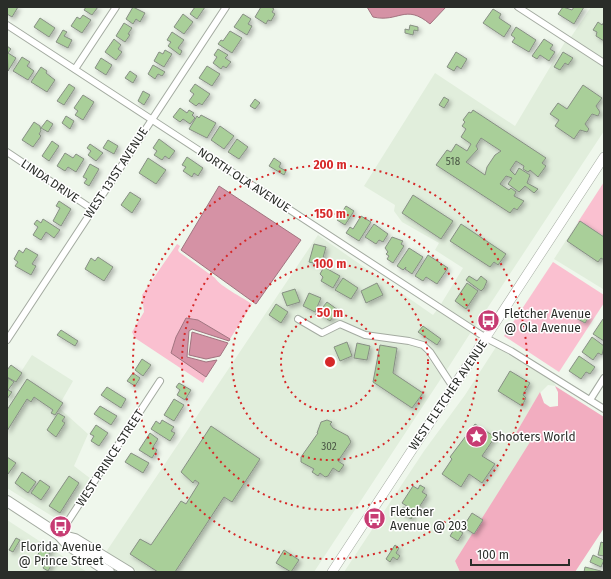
<svg xmlns="http://www.w3.org/2000/svg" width="611" height="579" font-family="'Fira Sans',sans-serif">
<style>
.built{fill:#e1eedc}
.green{fill:#fac0d0}
.forest{fill:#f2adc0}
.water{fill:#d592a5;stroke:#a27480}
.building{fill:#a9cf99;stroke:#878f84;fill-rule:evenodd;filter:url(#shadow)}
.lines{fill:none;stroke-linecap:round;stroke-linejoin:round}
.minor-casing{stroke:#a4aba1;stroke-width:8}
.secondary-casing{stroke:#a4aba1;stroke-width:10}
.primary-casing{stroke:#a4aba1;stroke-width:12}
.minor{stroke:#fff;stroke-width:6}
.secondary{stroke:#fff;stroke-width:9}
.primary{stroke:#fff;stroke-width:10}
.ring{fill:none;stroke:#d62828;stroke-width:2;stroke-dasharray:2 4}
.labels{text-anchor:middle;stroke-width:3;stroke-linejoin:round;paint-order:stroke}
.number-label{font-size:10px;fill:#4a5645}
.street-label{font-size:12px;fill:#2a2d29;stroke:#fff}
.poi-label{font-size:12px;fill:#2a2d29;stroke:#fff;text-anchor:start}
.centre{fill:#d62828;stroke:#fff;stroke-width:2}
.ring-label{font-size:12px;text-anchor:middle;font-weight:bold;fill:#d62828;stroke:#fff;stroke-width:3;stroke-linejoin:round;paint-order:stroke}
</style>
<defs>
<filter id="shadow"><feDropShadow dx="2.5" dy="2.5" stdDeviation="2" flood-color="#0004"/></filter>
</defs>
<rect width="100%" height="100%" fill="#eff7ec"/>
<g class="built">
<polygon points="591,7 604,7 604,59 571,37"/>
<polygon points="565,42 604,67 604,131 475,327 441,304 463,268 435,250 439,243 402,222 394,211 395,205 364,186 435,73 515,126"/>
<polygon points="578,222 604,236 603,289 554,259"/>
<polygon points="318,235 433,315 437,310 471,332 446,371 432,350 425,343 412,338 366,332 341,321 322,329 296,314 293,320 320,336 324,336 340,328 365,339 411,344 421,348 442,377 314,572 138,572 106,552"/>
<polygon points="496,347 553,381 556,386 548,385 540,393 516,433 531,442 455,561 460,572 344,572 424,451 465,395"/>
<polygon points="32,355 73,381 58,407 88,434 74,466 91,479 63,523 7,488 7,393"/>
<polygon points="7,520 87,572 7,572"/>
</g>
<g class="green">
<polygon points="604,182 604,236 578,222"/>
<path d="M177,244L180,246L178,250L179,252L215,278C221,287 242,297 252,304L230,339L198,320L186,318L172,353L206,377L203,383L135,338L132,332L144,312L142,295Z"/>
<polygon points="553,262 604,295 604,303 559,372 504,336"/>
</g>
<polygon class="forest" points="555,386 604,417 604,528 575,572 460,572 455,561 530,442 516,433 540,392 544,403 550,407 558,406 558,392"/>
<g class="water">
<path d="M367,7H446L430,24C405,3 399,23 373,17Z"/>
<polygon points="219,186 301,240 256,304 181,250"/>
<polygon points="186,318 198,320 230,339 229,341 192,329 189,331 187,357 206,362 217,360 206,377 171,353 176,337"/>
<polygon points="192,332 228,343 220,356 206,359 189,355"/>
</g>
<g class="building">
<polygon points="7,7 18,7 12,17 7,14"/>
<polygon points="86,7 98,7 92,15 84,10"/>
<polygon points="133,7 145,13 140,22 136,19 133,24 126,19"/>
<polygon points="195,7 205,7 197,19 190,14"/>
<polygon points="261,7 271,7 274,9 272,12 275,14 271,21 268,20 266,24 255,17"/>
<polygon points="563,7 572,10 574,7 584,7 574,24 558,14"/>
<polygon points="493,9 501,14 499,18 511,26 504,37 483,23"/>
<polygon points="183,14 193,22 184,34 174,27"/>
<polygon points="243,14 251,19 248,24 252,26 247,35 234,27"/>
<polygon points="83,15 91,20 82,33 71,26 77,17 80,19"/>
<polygon points="40,18 55,28 49,37 34,27"/>
<polygon points="598,22 602,25 604,22 604,41 596,36 597,32 593,30"/>
<polygon points="124,23 132,28 128,34 130,35 125,42 116,36"/>
<polygon points="410,25 418,27 418,31 414,30 413,35 405,33 405,29 409,30"/>
<polygon points="516,27 536,40 529,52 512,42 515,38 511,35"/>
<polygon points="63,30 67,32 64,36 72,40 68,48 56,42"/>
<polygon points="230,31 242,38 232,53 218,44 221,40 223,41"/>
<polygon points="172,32 184,40 178,48 182,51 180,55 168,46 171,42 167,40"/>
<polygon points="114,39 121,45 118,49 122,52 116,60 105,52"/>
<polygon points="544,39 553,45 550,49 555,52 549,61 540,55 537,59 532,56"/>
<polygon points="7,46 11,49 8,53 16,58 8,71"/>
<polygon points="218,49 228,55 225,58 231,62 226,68 223,66 221,69 213,63 217,57 214,55"/>
<polygon points="165,50 172,54 164,67 154,61 159,52 163,54"/>
<polygon points="456,52 467,59 461,69 457,66 454,71 447,67"/>
<polygon points="563,52 573,58 568,65 565,63 560,70 554,67"/>
<polygon points="22,57 30,62 27,66 34,71 28,80 13,71"/>
<polygon points="101,58 112,65 106,75 95,68"/>
<polygon points="153,65 165,72 162,76 158,74 155,79 148,74"/>
<polygon points="207,66 220,74 212,86 199,78"/>
<polygon points="41,67 47,71 46,73 55,80 47,92 31,82"/>
<polygon points="130,71 137,76 133,83 125,78"/>
<polygon points="69,84 75,88 64,105 57,101"/>
<polygon points="195,84 210,94 202,105 199,103 196,106 189,101 194,94 190,91"/>
<polygon points="583,85 602,98 596,106 600,112 598,116 592,114 585,124 589,129 587,132 580,130 574,139 555,126 559,120 550,114 558,103 567,109"/>
<polygon points="143,91 150,95 144,105 138,101"/>
<polygon points="83,95 94,102 83,120 75,115 78,111 74,108"/>
<polygon points="444,97 449,100 444,108 439,105"/>
<polygon points="255,99 260,103 255,109 250,106"/>
<polygon points="180,108 187,113 189,110 194,113 192,115 195,118 190,124 183,119 180,122 173,117"/>
<path d="M473,110L546,158L542,163L546,166L538,177L530,170L528,172L523,169L524,166L516,161L510,170L515,175L519,168L530,175L527,183L538,189L534,193L525,186L519,192L508,184L512,178L506,176L500,184L509,190L511,188L516,192L514,196L524,201L517,210L514,208L510,213L436,165L447,150L451,152L456,144L467,151L471,144L461,137L466,129L462,126L465,122L463,120L469,112L471,113ZM481,138L501,151L495,155L487,167L485,175L466,162L478,149L476,146Z"/>
<polygon points="201,115 216,123 207,138 189,129 197,116 199,118"/>
<polygon points="66,116 74,121 70,129 62,123"/>
<polygon points="47,120 53,124 48,132 41,128"/>
<polygon points="34,122 40,126 41,131 39,134 41,136 33,147 22,140"/>
<polygon points="220,126 234,136 224,149 211,140"/>
<polygon points="159,139 175,151 169,159 165,156 162,160 154,155 157,151 153,148"/>
<polygon points="237,139 248,147 239,159 228,152"/>
<polygon points="108,140 118,146 114,154 103,148"/>
<polygon points="52,141 59,146 49,161 42,156"/>
<polygon points="90,144 103,153 96,161 88,155 91,151 87,148"/>
<polygon points="65,153 73,158 76,154 84,159 76,172 68,167 65,171 57,166"/>
<polygon points="187,157 203,168 198,176 194,173 192,177 183,171 186,167 182,165"/>
<polygon points="148,158 166,170 156,184 139,173"/>
<polygon points="274,158 281,163 279,167 286,171 284,175 269,166"/>
<polygon points="90,164 99,169 89,186 84,183 87,179 83,177"/>
<polygon points="130,192 141,199 132,213 121,205"/>
<polygon points="413,195 453,221 441,239 402,213"/>
<polygon points="59,201 71,209 61,226 53,221 60,208 56,206"/>
<polygon points="346,206 354,211 345,225 337,220"/>
<polygon points="361,216 371,222 359,241 346,233 350,227 353,229"/>
<polygon points="43,219 60,230 54,238 46,232 41,240 33,235 38,227 34,224 37,220 41,223"/>
<polygon points="580,221 604,237 604,260 601,258 598,262 567,241"/>
<polygon points="374,224 388,234 383,242 379,240 376,244 365,237"/>
<polygon points="461,224 506,254 498,265 494,262 490,267 450,241"/>
<polygon points="392,237 403,241 401,244 404,246 393,263 387,259 389,256 386,254 388,252 385,248"/>
<polygon points="314,244 326,247 321,265 309,262"/>
<polygon points="26,248 38,255 32,264 36,266 31,275 15,266 18,262 14,259 19,250 23,253"/>
<polygon points="409,248 423,257 412,274 405,269 406,267 403,270 397,266"/>
<polygon points="428,255 448,268 437,284 426,277 423,281 415,276"/>
<polygon points="98,257 113,267 104,281 85,269 91,258 95,261"/>
<polygon points="324,267 340,276 333,288 321,281 323,277 320,274"/>
<polygon points="469,276 477,281 481,276 487,281 484,288 481,291 466,280"/>
<polygon points="343,278 358,288 351,299 335,290"/>
<polygon points="377,283 383,295 366,303 361,291"/>
<polygon points="467,283 478,291 466,309 455,301"/>
<polygon points="295,289 300,302 287,306 282,293"/>
<polygon points="309,293 321,298 315,312 303,306"/>
<polygon points="327,302 338,310 330,321 318,313"/>
<polygon points="276,304 288,312 281,323 269,315"/>
<polygon points="580,311 589,317 585,323 576,318"/>
<polygon points="603,319 604,320 604,341 593,334"/>
<polygon points="423,326 441,339 437,345 418,332"/>
<polygon points="61,330 78,341 75,346 57,335"/>
<polygon points="592,337 604,346 602,355 598,353 593,360 582,352"/>
<polygon points="347,342 352,356 340,361 334,347"/>
<polygon points="357,343 370,346 367,360 354,358"/>
<polygon points="380,345 397,348 393,373 423,393 412,408 373,382"/>
<polygon points="579,356 595,367 590,374 586,372 581,379 569,371"/>
<polygon points="142,359 151,365 143,376 135,370"/>
<polygon points="11,365 22,373 16,382 7,377 7,370"/>
<polygon points="510,371 530,383 523,395 526,398 522,406 498,391"/>
<polygon points="133,373 140,378 135,386 127,381"/>
<polygon points="8,378 14,382 8,390 12,392 7,399"/>
<polygon points="27,379 63,403 55,415 51,413 53,410 34,397 31,402 27,399 7,431 7,410"/>
<polygon points="179,383 191,390 185,400 177,395 180,390 176,387"/>
<polygon points="107,387 126,399 121,408 101,395"/>
<polygon points="174,399 184,405 174,421 164,415"/>
<polygon points="100,406 117,416 111,425 94,414"/>
<polygon points="58,413 65,417 62,421 65,423 56,437 47,430"/>
<polygon points="162,420 174,427 171,431 175,433 170,441 151,429 156,421 160,424"/>
<polygon points="327,420 332,422 330,424 333,428 348,436 351,442 338,461 344,465 339,472 333,468 328,476 325,477 320,473 318,476 312,472 314,469 301,462 301,457 318,433 317,433 321,422"/>
<polygon points="475,424 495,437 482,456 495,464 482,483 469,474 461,487 442,474 452,459 450,457"/>
<polygon points="96,425 108,433 99,446 91,441 94,436 90,434"/>
<polygon points="211,426 260,459 232,502 224,497 175,572 158,572 130,554 140,539 151,545 181,501 186,504 199,483 195,480 193,483 181,472"/>
<polygon points="150,433 158,439 153,447 157,450 152,458 139,450"/>
<polygon points="131,453 149,463 143,473 125,462"/>
<polygon points="7,457 16,463 8,474 7,474"/>
<polygon points="22,472 36,482 28,493 15,483"/>
<polygon points="69,476 79,483 60,513 49,506"/>
<polygon points="40,480 50,487 41,500 31,493"/>
<polygon points="420,485 425,488 422,492 427,495 416,512 402,503 413,486 418,489"/>
<polygon points="403,507 414,514 411,519 400,512"/>
<polygon points="472,513 483,520 474,534 463,527"/>
<polygon points="455,528 463,533 458,541 450,536"/>
<polygon points="16,538 20,540 13,552 9,550"/>
<polygon points="41,542 52,549 45,561 37,556 42,548 38,546"/>
<polygon points="601,542 604,543 604,556 598,555"/>
<polygon points="395,545 399,548 396,553 400,556 397,560 393,557 390,562 386,559"/>
<polygon points="284,550 299,560 291,572 276,563"/>
<polygon points="593,555 604,560 601,567 590,562"/>
<polygon points="49,559 53,562 48,571 43,568"/>
<polygon points="585,567 601,571 600,572 584,572"/>
</g>
<g class="lines">
<defs>
<g id="minor">
<polyline points="518,7 604,63"/>
<polyline points="7,25 486,338 511,351 604,409"/>
<polyline points="75,69 116,7"/>
<polyline points="7,152 92,209"/>
<polyline points="298,319 322,333 340,324 365,335 409,341 423,345 430,352 453,387"/>
<polyline points="7,340 226,7"/>
<polyline points="590,400 604,378"/>
<polyline points="59,535 160,381"/>
</g>
<polyline id="secondary" points="332,572 604,157"/>
<g id="primary">
<polyline points="7,501 59,535 68,545 109,572"/>
<polyline points="59,535 75,539 129,572"/>
</g>
</defs>
<use href="#minor" class="minor-casing"/>
<use href="#secondary" class="secondary-casing"/>
<use href="#primary" class="primary-casing"/>
<use href="#minor" class="minor"/>
<use href="#secondary" class="secondary"/>
<use href="#primary" class="primary"/>
</g>
<g class="ring">
<circle cx="330" cy="362" r="49"/>
<circle cx="330" cy="362" r="98"/>
<circle cx="330" cy="362" r="148"/>
<circle cx="330" cy="362" r="197"/>
</g>
<defs>
<symbol id="bus-disc" viewBox="-11 -11 22 22"><circle r="9.5" fill="#c73c73" stroke="#fff"/><path d="M-5-6H5V4H4V6H2V4H-2V6H-4V4H-5ZM-3.5-4V0h7V-4ZM-3.5 1.2v1.5H-2V1.2ZM2 1.2v1.5H3.5V1.2Z" fill="#fff"/></symbol>
<symbol id="sight-disc" viewBox="-11 -11 22 22"><circle r="9.5" fill="#c73c73" stroke="#fff"/><path d="M0-6L1.8-2.2L6-1.7L2.9 1.2L3.7 5.4L0 3.3L-3.7 5.4L-2.9 1.2L-6-1.7L-1.8-2.2Z" fill="#fff"/></symbol>
</defs>
<g fill-rule="evenodd">
<use href="#bus-disc" x="476" y="308" width="25" height="25"/>
<use href="#sight-disc" x="464" y="424" width="25" height="25"/>
<use href="#bus-disc" x="362" y="506" width="25" height="25"/>
<use href="#bus-disc" x="48" y="514" width="25" height="25"/>
</g>
<g class="labels">
<g class="number-label">
<text x="453" y="165">518</text>
<text x="329" y="450">302</text>
</g>
<g class="street-label">
<text transform="translate(116 173) rotate(-57)" y="4">WEST 131ST AVENUE</text>
<text transform="translate(244 180) rotate(33)" y="4">NORTH OLA AVENUE</text>
<text transform="translate(50 181) rotate(34)" y="4">LINDA DRIVE</text>
<text transform="translate(448 395) rotate(-56)" y="4">WEST FLETCHER AVENUE</text>
<text transform="translate(110 458) rotate(-57)" y="4">WEST PRINCE STREET</text>
</g>
<g class="poi-label">
<text x="504" y="318">Fletcher Avenue<tspan x="504" dy="14">@ Ola Avenue</tspan></text>
<text x="492" y="441">Shooters World</text>
<text x="390" y="516">Fletcher<tspan x="390" dy="14">Avenue @ 203</tspan></text>
<text x="61" y="551" text-anchor="middle">Florida Avenue<tspan x="61" dy="14">@ Prince Street</tspan></text>
</g>
</g>
<circle cx="330" cy="362" r="6" class="centre"/>
<g class="ring-label">
<text x="330" y="169">200 m</text>
<text x="330" y="218">150 m</text>
<text x="330" y="268">100 m</text>
<text x="330" y="317">50 m</text>
</g>
<rect width="611" height="579" fill="none" stroke="#2a2d29" stroke-width="16"/>
<path d="M471 559v6h98v-6" fill="none" stroke="#2a2d29" stroke-width="2"/>
<text x="477" y="559" font-size="12" fill="#2a2d29" stroke="#ffffff" stroke-width="3" paint-order="stroke">100 m</text>
</svg>
